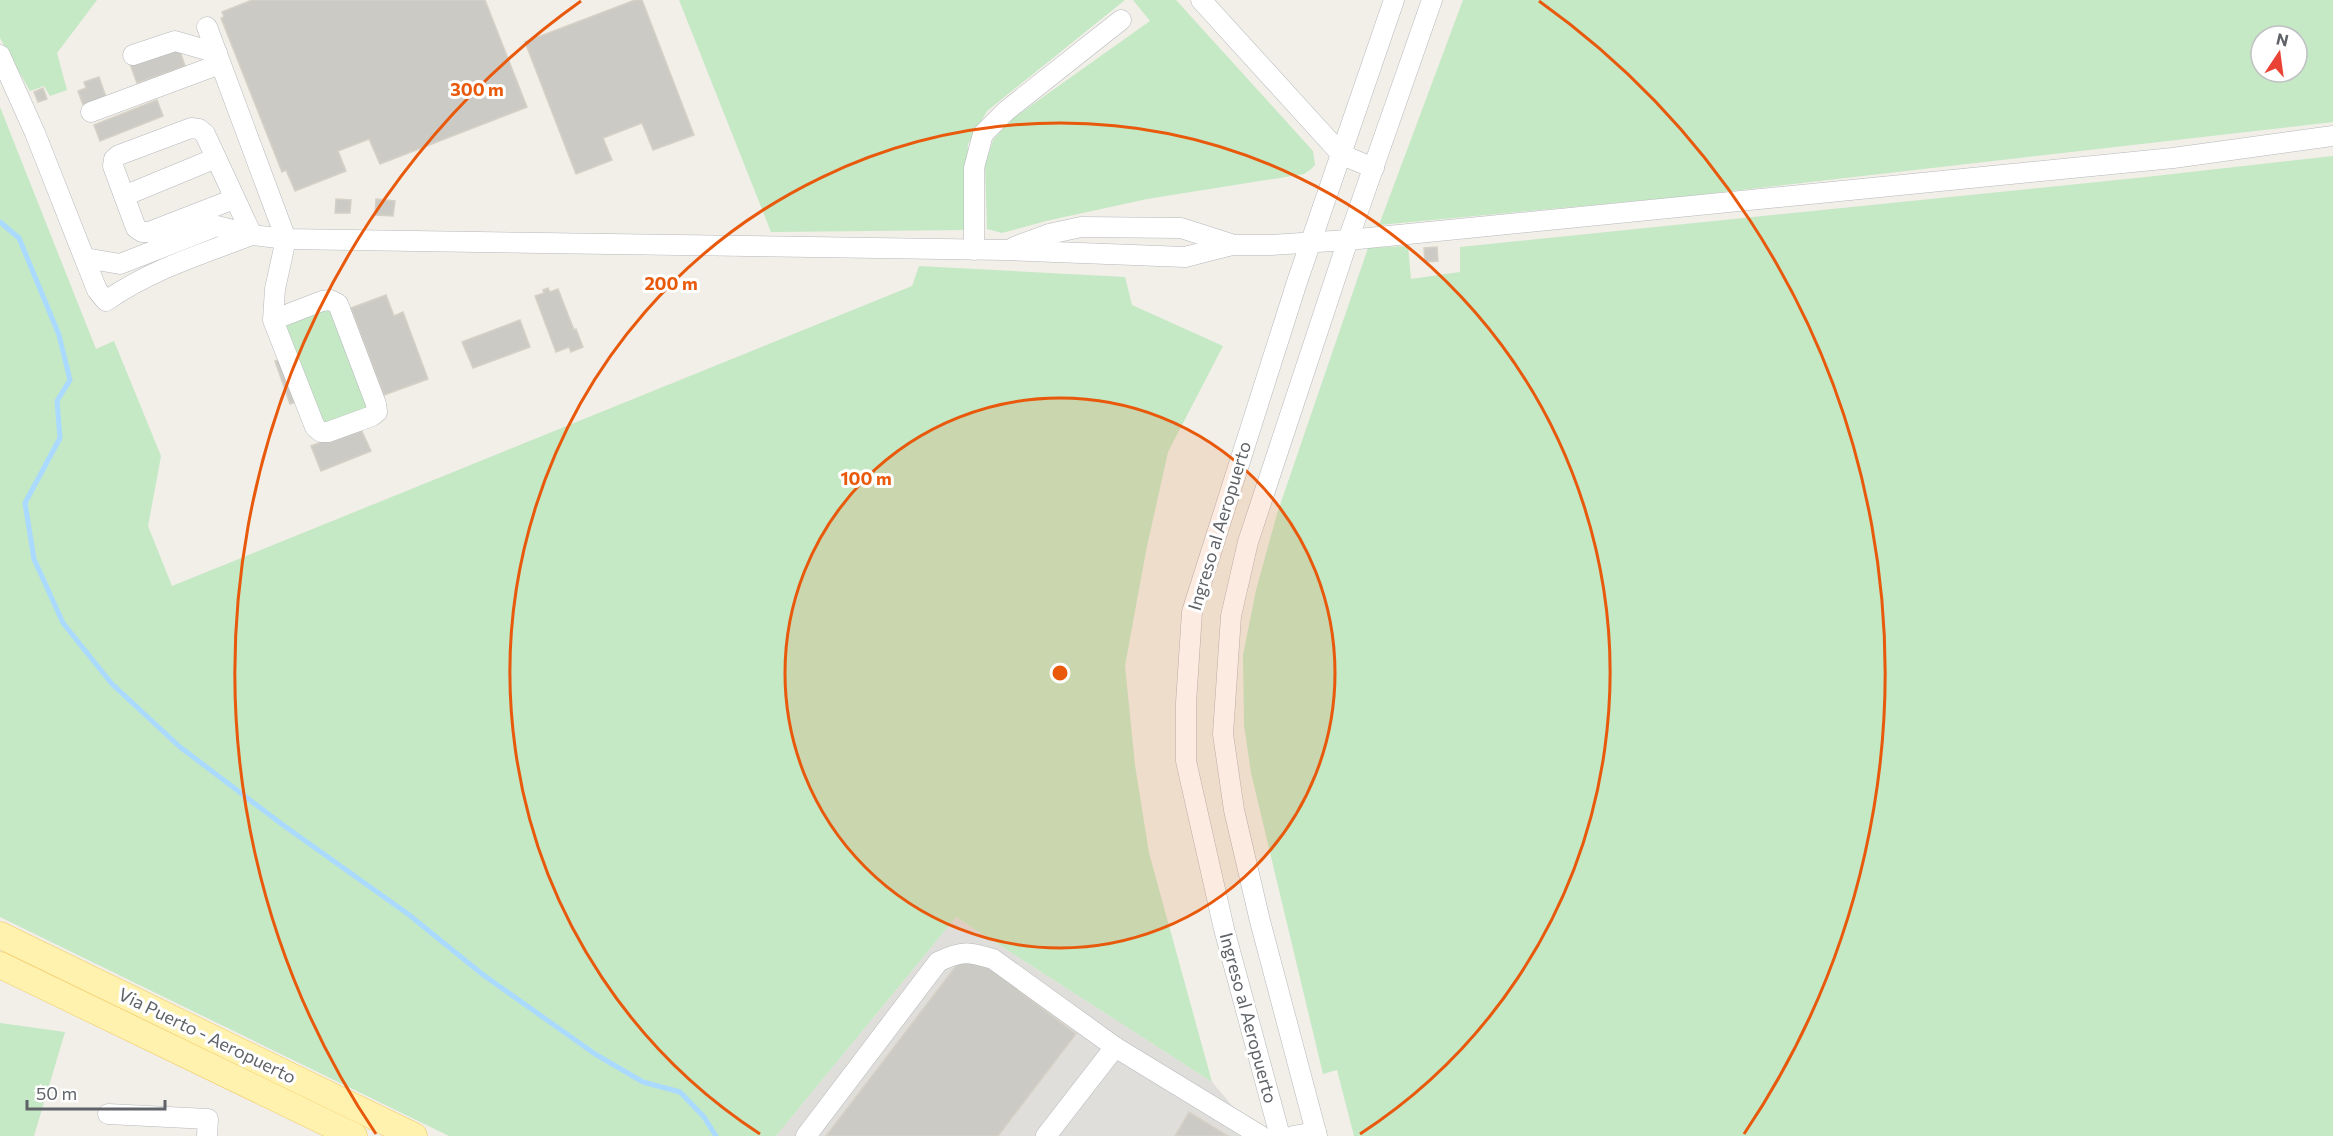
<svg xmlns="http://www.w3.org/2000/svg" width="2333" height="1136" font-family="Commissioner,sans-serif">
<style>
.industrial{fill:#e0deda}
.green{fill:#c5e8c5;fill-rule:evenodd}
.lines{fill:none;stroke-linecap:round;stroke-linejoin:round}
.stream{stroke:#aadaff;stroke-width:5}
.building{fill:#cccac5;stroke:#d6d1c6;stroke-width:1.5}
.minor-casing{stroke:#b5b8bc;stroke-width:21}
.major-casing{stroke:#f2c960;stroke-width:27}
.minor{stroke:#fff;stroke-width:20}
.major{stroke:#fff2af;stroke-width:26}
.ring{fill:none;stroke:#e8590c;stroke-width:3}
.labels{text-anchor:middle;stroke-width:6;stroke-linejoin:round;paint-order:stroke}
.street-label{font-size:18px;fill:#5f6368;stroke:#fff}
.centre{fill:#e8590c;stroke:#fff;stroke-width:3}
.ring-label{font-size:18px;text-anchor:middle;font-weight:bold;fill:#e8590c;stroke:#fff;stroke-width:6;stroke-linejoin:round;paint-order:stroke}
</style>
<rect width="100%" height="100%" fill="#f1efe8"/>
<polygon class="industrial" points="956,917 1212,1082 1258,1136 776,1136"/>
<g class="green">
<polygon points="0,0 97,0 57,53 67,90 50,96 44,86 30,91 0,38"/>
<polygon points="679,0 1125,0 987,111 968,144 965,230 771,232"/>
<polygon points="1133,0 1176,0 1313,151 1315,165 1310,170 1304,174 1147,199 1046,221 1002,233 987,229 985,165 993,140 1012,119 1150,21"/>
<path d="M1463,0H2333V122L1689,196L1379,225ZM2261,36H2297V72H2261Z"/>
<polygon points="0,107 96,349 114,341 161,456 148,526 172,586 912,286 919,266 1125,277 1132,305 1223,346 1168,452 1146,551 1125,666 1135,765 1149,853 1212,1082 956,917 776,1136 449,1136 0,917"/>
<polygon points="2333,156 2333,1136 1354,1136 1337,1070 1323,1074 1251,773 1244,725 1243,655 1256,590 1277,514 1368,248 1408,246 1411,279 1460,272 1460,247 2146,177"/>
<polygon points="331,307 372,410 326,428 285,325"/>
<polygon points="0,1023 65,1032 34,1136 0,1136"/>
</g>
<g class="lines">
<polyline class="stream" points="0,222 19,238 59,335 70,380 57,401 60,438 25,503 34,559 63,623 112,684 180,747 283,825 408,914 482,974 595,1054 643,1082 680,1092 704,1117 716,1136"/>
</g>
<g class="building">
<polygon points="252,0 485,0 527,107 380,164 369,139 338,151 346,171 295,191 286,170 282,172 221,18 224,17 222,12"/>
<polygon points="635,0 642,0 694,135 653,150 642,123 603,138 612,160 576,174 525,42"/>
<polygon points="179,48 185,66 137,83 130,64"/>
<polygon points="99,77 106,97 83,105 78,91 86,88 84,82"/>
<polygon points="43,88 47,99 38,102 34,92"/>
<polygon points="157,100 163,116 100,141 94,125"/>
<polygon points="336,199 351,200 350,213 335,213"/>
<polygon points="376,199 395,201 393,216 375,215"/>
<polygon points="1437,247 1438,261 1425,262 1424,248"/>
<polygon points="548,288 550,292 558,289 574,330 576,329 583,347 571,352 569,347 556,352 535,296 544,293 543,290"/>
<polygon points="386,295 394,316 403,312 428,379 384,395 351,308"/>
<polygon points="520,320 530,347 473,368 462,342"/>
<polygon points="284,358 299,401 290,404 275,361"/>
<polygon points="360,427 371,451 321,471 311,446"/>
<polygon points="979,960 1076,1034 998,1136 826,1136 959,962"/>
<polygon points="1189,1112 1228,1136 1175,1136"/>
</g>
<g class="lines">
<defs>
<g id="minor">
<polyline points="1201,0 1342,155 1374,168"/>
<polyline points="207,27 286,239 275,289 273,320 315,427 321,432 328,432 372,416 377,412 376,404 338,304 330,300 322,301 273,320"/>
<path d="M0,55L35,133L97,290L106,301C150,270 202,254 252,235L205,134L199,129L191,128L119,155L114,159L113,166L136,228L142,232H149L234,199"/>
<polyline points="133,55 175,41 217,53"/>
<polyline points="91,112 220,64"/>
<polyline points="124,196 216,158"/>
<polyline points="1014,247 1049,234 1081,227 1181,228 1231,244"/>
<polyline points="974,250 974,168 983,134 1006,111 1121,20"/>
<polyline points="85,258 120,264 217,226 252,235 286,239 1006,250 1185,257 1232,245 1271,245 1348,240 2173,158 2333,136"/>
<polyline points="108,1114 208,1119 207,1136"/>
<path d="M806,1136L938,962C962,950 969,952 993,959L1115,1047L1261,1136"/>
<polyline points="1046,1136 1115,1047"/>
<polyline points="1280,1136 1224,929 1186,761 1186,703 1192,612 1297,282 1394,0"/>
<polyline points="1293,1136 1316,1132"/>
<polyline points="1317,1136 1260,921 1234,810 1223,734 1231,616 1248,542 1348,240 1432,0"/>
</g>
<g id="major">
<polyline points="0,935 414,1136"/>
<polyline points="0,965 354,1136"/>
</g>
</defs>
<use href="#minor" class="minor-casing"/>
<use href="#major" class="major-casing"/>
<use href="#minor" class="minor"/>
<use href="#major" class="major"/>
</g>
<circle cx="1060" cy="673" r="275" fill="#e8590c" fill-opacity=".12"/>
<g class="ring">
<circle cx="1060" cy="673" r="275"/>
<path d="M760 1134A550 550 0 1 1 1360 1134"/>
<path d="M376 1134A825 825 0 0 1 581 1M1539 1A825 825 0 0 1 1744 1134"/>
</g>
<g class="labels">
<g class="street-label">
<text transform="translate(1220 526) rotate(-73)" y="6">Ingreso al Aeropuerto</text>
<text transform="translate(1248 1018) rotate(75)" y="6">Ingreso al Aeropuerto</text>
<text transform="translate(207 1036) rotate(26)" y="6">Via Puerto - Aeropuerto</text>
</g>
</g>
<circle cx="1060" cy="673" r="9" class="centre"/>
<g class="ring-label">
<text x="477" y="96">300 m</text>
<text x="671" y="290">200 m</text>
<text x="866" y="485">100 m</text>
</g>
<g transform="translate(2279 54) rotate(13)"><circle r="28" fill="#ffffff" stroke="#bfc1c3" stroke-width="1.5"/>
<path d="M0-4.5L10 22L0 15L-10 22Z" fill="#ea4335"/>
<text y="-9" font-size="16" font-weight="bold" text-anchor="middle" fill="#5f6368">N</text>
</g>
<path d="M27 1100v9h138v-9" fill="none" stroke="#5f6368" stroke-width="3"/>
<text x="36" y="1100" font-size="18" fill="#5f6368" stroke="#ffffff" stroke-width="4.5" paint-order="stroke">50 m</text>
</svg>
